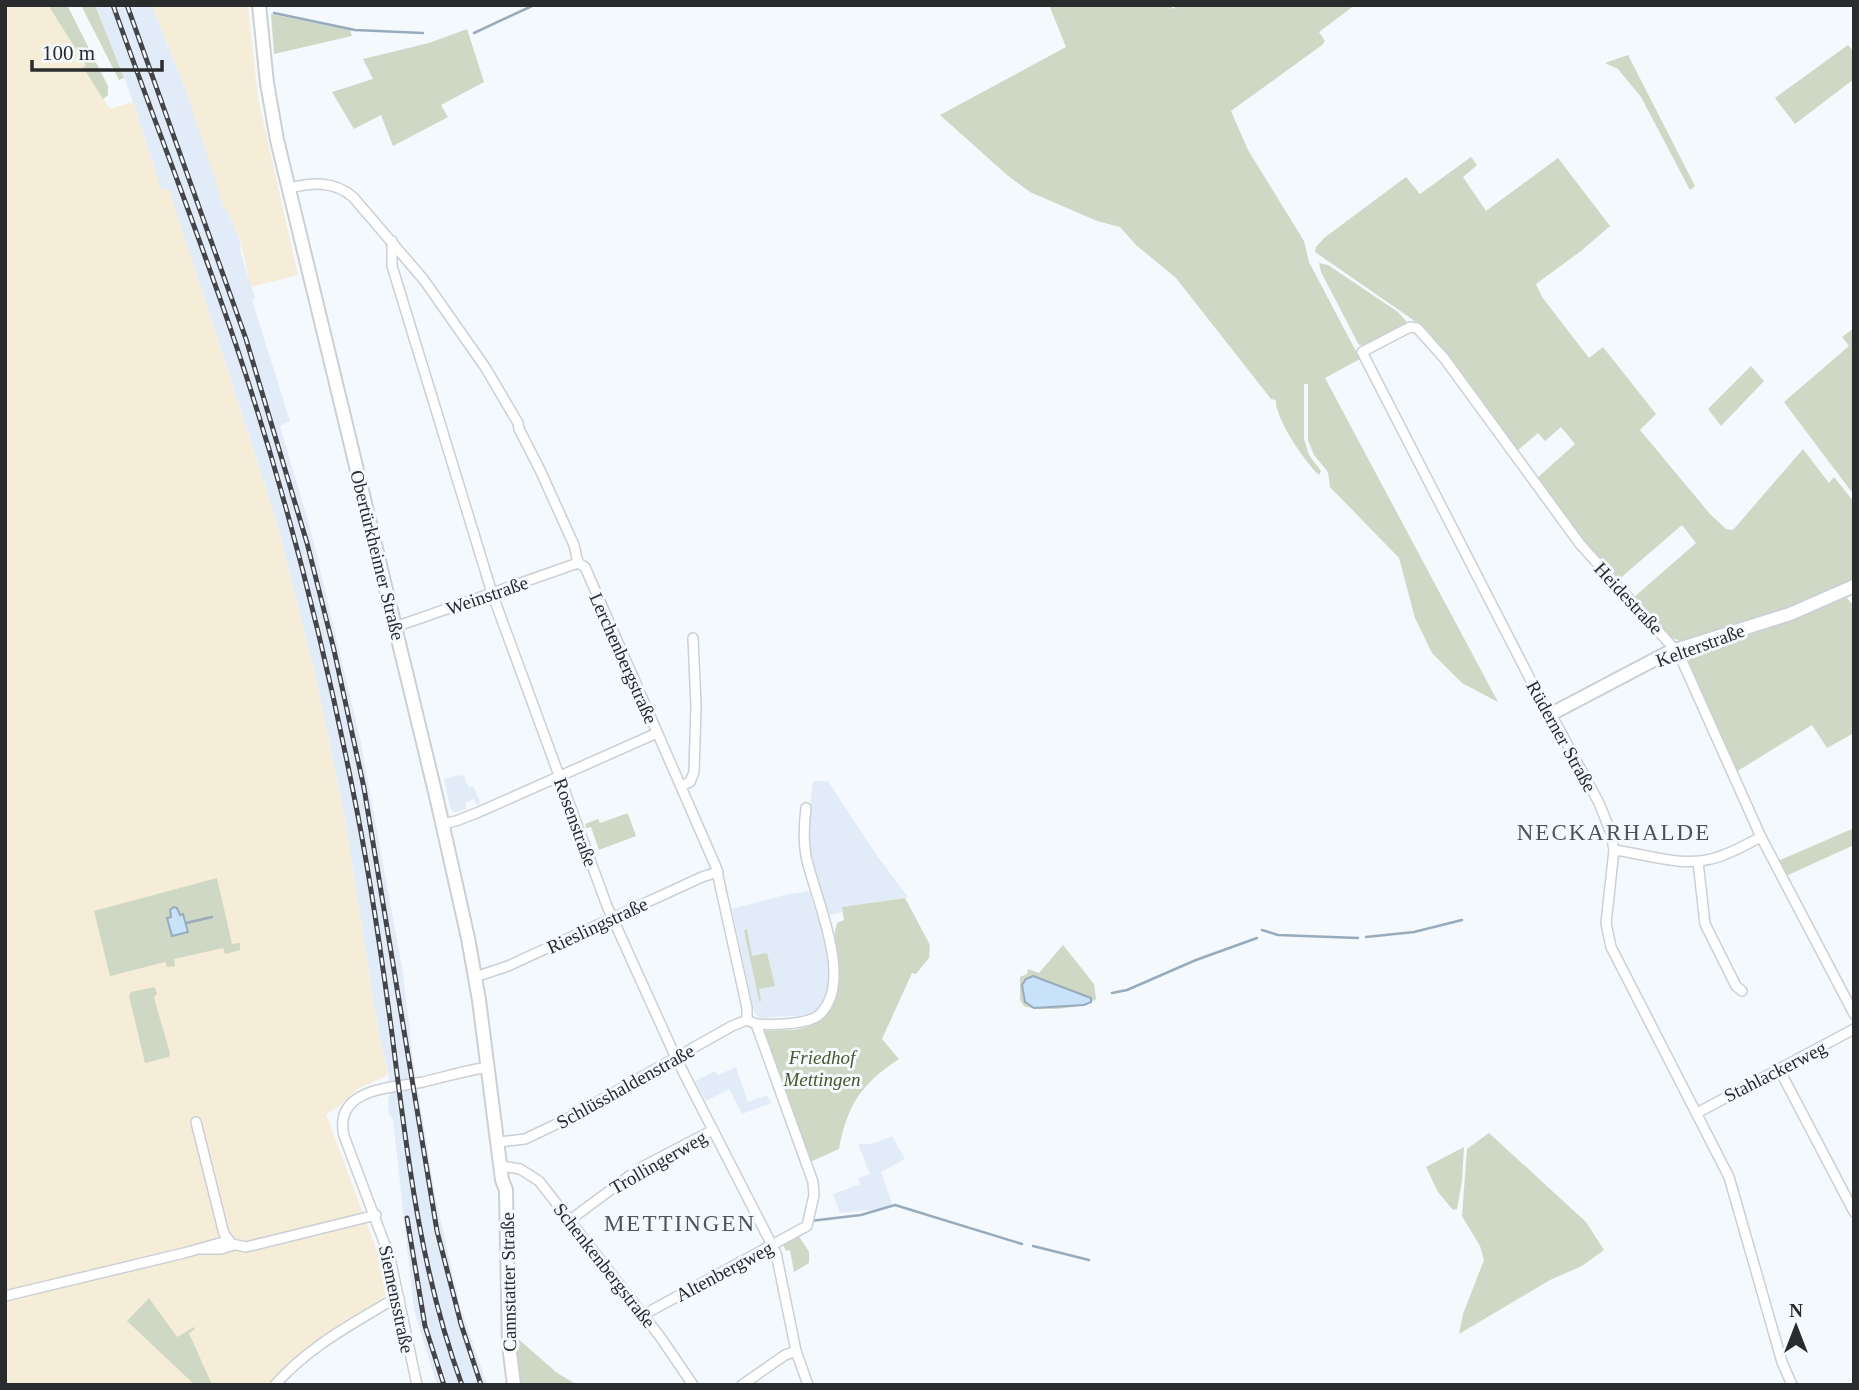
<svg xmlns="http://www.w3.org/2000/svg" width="1859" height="1390" font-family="Georgia,serif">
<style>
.built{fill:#e2ecf8}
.industrial{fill:#f6edd8}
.green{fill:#ced8c4}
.water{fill:#c8e2fa;stroke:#98abbc;stroke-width:2}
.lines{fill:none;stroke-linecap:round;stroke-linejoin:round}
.stream{stroke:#98abbc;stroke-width:2.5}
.street-casing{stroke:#cbd0d5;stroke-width:12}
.secondary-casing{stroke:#cbd0d5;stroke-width:16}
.street{stroke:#fff;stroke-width:9}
.secondary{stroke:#fff;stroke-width:12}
.rail-casing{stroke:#434548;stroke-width:5}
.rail{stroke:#f4f9fe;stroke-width:2.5;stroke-dasharray:8;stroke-linecap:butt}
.labels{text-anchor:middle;stroke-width:6;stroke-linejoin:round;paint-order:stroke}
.street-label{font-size:19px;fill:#292b2d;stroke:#f4f9fe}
.park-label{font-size:19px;font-style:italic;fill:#45592b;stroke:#f4f9fe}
.quarter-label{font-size:23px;letter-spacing:2px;fill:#4e5357;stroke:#f4f9fe}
</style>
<rect width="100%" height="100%" fill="#f4f9fe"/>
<g class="built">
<polygon points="95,5 152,5 187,93 227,210 240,240 241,254 255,298 252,300 290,421 280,426 311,531 360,738 403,973 413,1059 435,1195 460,1305 487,1385 437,1385 414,1310 393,1120 389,1115 388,1098 391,1092 388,1072 379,1036 344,813 315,674 276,520 199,281 183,238 161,189 130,93"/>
<polygon points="460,775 464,776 469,788 473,786 481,803 477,805 473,799 465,803 466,809 455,812 451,810 444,779"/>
<polygon points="813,781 828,781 877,856 908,897 843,907 843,912 828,915 814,871 809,847 808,823"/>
<polygon points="809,891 824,936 829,978 828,989 821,1005 811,1015 759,1018 754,1013 732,909 784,895"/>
<polygon points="736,1067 748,1102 767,1095 771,1103 742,1114 729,1089 706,1101 695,1081 715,1071 718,1075"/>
<polygon points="892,1136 905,1159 881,1172 892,1204 880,1209 840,1213 833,1194 860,1184 858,1178 870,1174 858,1144 872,1144"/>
</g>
<g class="industrial">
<polygon points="5,5 48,5 86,65 84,67 110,109 133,102 161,189 169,189 276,520 315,674 344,813 379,1036 388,1075 356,1090 338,1107 326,1114 379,1256 388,1291 386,1295 368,1310 297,1357 271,1385 5,1385"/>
<polygon points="152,5 248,5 258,98 298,275 251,287 240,240 227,210 224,208 187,93"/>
</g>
<g class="green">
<polygon points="48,5 67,5 108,86 108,95 103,99 83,67 86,65"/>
<polygon points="81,5 95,5 124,78 119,80"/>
<path d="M1049,5H1170L1173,9L1178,5H1355L1319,32L1325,41L1322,45L1231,111L1248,150L1304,241L1309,262L1360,359L1325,378L1498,702L1462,683L1432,653L1415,618L1399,558L1330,487L1328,472L1314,455L1308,440V384H1304V439L1309,455L1321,471L1319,475C1306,464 1274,417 1276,400L1271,399L1176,278L1136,245L1120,227L1097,221L1030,192L1007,175L940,115L1066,47Z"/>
<polygon points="271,14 350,30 352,36 274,54"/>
<polygon points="467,29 484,82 441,105 448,117 393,146 381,115 354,129 332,92 373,79 363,59 429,43"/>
<polygon points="1848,45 1854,52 1854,79 1795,124 1775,98"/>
<polygon points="1628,55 1695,186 1690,190 1641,97 1618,69 1605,63"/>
<path d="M1471,157L1477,165L1463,177L1486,211L1558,158L1610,226L1581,251L1536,284L1542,297L1589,358L1603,347L1656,414L1640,430L1710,514L1726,529L1733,530L1803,449L1829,483L1834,477L1854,502V580L1782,610L1685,640C1664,643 1645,612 1633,598L1696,543L1682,525L1617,581L1592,553L1536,479L1575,444L1561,427L1545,441L1538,433L1516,452L1438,345L1419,324L1315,252L1316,247L1324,238L1406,177L1420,194Z"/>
<polygon points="1319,263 1328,265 1398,312 1406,321 1406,325 1367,345 1359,345 1321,272"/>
<polygon points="1854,328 1854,495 1784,402 1849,346 1842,337"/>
<polygon points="1751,366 1764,381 1721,426 1708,409"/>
<polygon points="1845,596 1854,606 1854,733 1827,748 1812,725 1736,772 1692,673 1688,659 1690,652 1709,645 1710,647 1716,645 1714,641"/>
<polygon points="625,814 628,814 636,836 599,850 591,827 586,828 585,824 598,819 600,823"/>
<polygon points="1854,828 1854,845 1786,876 1778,861"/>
<polygon points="217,878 232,944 240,943 240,950 225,954 223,948 174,959 175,966 167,967 165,962 110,976 94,911"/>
<path d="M905,898L930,945L929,958L916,974L912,973L882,1039L899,1059C862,1083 847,1105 839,1149L810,1162L761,1031C792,1029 822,1035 833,998C836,988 838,983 837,972C836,955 832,939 837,923L844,920L842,907Z"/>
<polygon points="747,929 752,956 767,953 775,986 759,989 761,1001 759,1001 744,930"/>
<path d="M1063,945L1094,984L1096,999C1085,1009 1038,1012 1024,1006L1020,1000V977L1027,974L1028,969L1039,973Z"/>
<path d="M155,987L157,994L154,997C159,1017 165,1034 170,1054L169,1057L145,1063L129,996L131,992Z"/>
<polygon points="1489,1133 1586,1222 1604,1250 1582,1266 1550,1280 1459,1334 1463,1314 1484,1260 1480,1246 1462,1216 1467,1149"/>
<polygon points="1464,1147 1462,1181 1457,1209 1453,1210 1438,1192 1426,1167"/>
<polygon points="798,1235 809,1252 809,1263 794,1272 790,1250 786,1251 782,1243"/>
<polygon points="149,1298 177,1337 194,1327 195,1329 189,1333 212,1385 195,1385 127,1321"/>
<polygon points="516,1337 556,1372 577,1385 522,1385 517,1359"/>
</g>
<g class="water">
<polygon points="174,907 177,908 180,915 183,914 188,932 172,936 167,918 171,917 170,910"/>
<polygon points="1033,976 1091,998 1091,1002 1084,1005 1034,1008 1025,1002 1022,985 1026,979"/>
</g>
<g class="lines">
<g class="stream">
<polyline points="274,13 355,30 423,33"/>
<polyline points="474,33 532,6"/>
<polyline points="186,923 212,917"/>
<polyline points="1262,930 1278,935 1358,938"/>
<polyline points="1366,937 1414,932 1462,920"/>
<polyline points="1112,993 1127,990 1196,960 1257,938"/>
<polyline points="810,1221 861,1215 895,1205 1022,1244"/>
<polyline points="1033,1246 1089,1260"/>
</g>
<defs>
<g id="street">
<path d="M289,188C312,183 333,180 353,197L424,280L485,367L518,423L519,429L540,470L574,545L578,563L585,567L716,867L747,1008V1020"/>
<polyline points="392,241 392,266 492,593 607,906 676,1058 776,1253 796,1351 808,1385"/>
<polyline points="395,627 578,563"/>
<polyline points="681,786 690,782 694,772 696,706 693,638"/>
<polyline points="442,824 456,821 479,812 657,733"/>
<path d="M1614,850C1646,854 1680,867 1711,859C1729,855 1745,845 1761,837"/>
<polyline points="1698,862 1705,924 1736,986 1742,991"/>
<polyline points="475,977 508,966 702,877 718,872"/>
<path d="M756,1024C771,1025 807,1025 819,1015C856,982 814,896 806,856C803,840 804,824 806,808"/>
<polyline points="1779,1069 1854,1212"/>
<polyline points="1697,1113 1854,1029"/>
<polyline points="196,1122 224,1234 232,1244 246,1247 376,1215"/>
<polyline points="499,1142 525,1139 565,1120 732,1026 747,1020"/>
<polyline points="502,1166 520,1169 539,1181 661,1338 693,1385"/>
<polyline points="570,1220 640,1168 713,1130"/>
<polyline points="201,1249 221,1249 234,1245"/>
<polyline points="5,1296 184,1253 227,1241"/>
<polyline points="643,1315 807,1226 814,1195 813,1182 756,1024 747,1020"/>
<path d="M275,1385C306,1349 347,1327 387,1303L399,1298"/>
<path d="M417,1385L390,1258L344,1136C333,1088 392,1088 423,1082C444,1077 465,1071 487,1067"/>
<polyline points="742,1385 785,1355 796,1351"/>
<polyline points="1792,1385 1782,1362 1729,1177 1611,947 1606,923 1614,850 1611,833 1599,803 1553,718 1544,706 1362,352 1410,327 1417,328 1444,358 1580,544 1679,654 1761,837 1854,1014"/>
</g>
<g id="secondary">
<polyline points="259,5 267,83 277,140 437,800 468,938 479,1000 502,1180 506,1190 509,1345 514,1385"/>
<polyline points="1551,714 1669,652 1790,614 1854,586"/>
</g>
</defs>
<use href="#street" class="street-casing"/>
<use href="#secondary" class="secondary-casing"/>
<use href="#street" class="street"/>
<use href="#secondary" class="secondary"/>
<defs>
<g id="rail">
<path d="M113,5C153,118 197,229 235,342C284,487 322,636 352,786C369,868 381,951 392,1034C407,1153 420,1271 462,1385"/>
<polyline points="127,5 246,339 307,543 334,650 364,788 437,1231 461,1324 481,1385"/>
<polyline points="407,1218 425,1326 444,1385"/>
</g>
</defs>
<use href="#rail" class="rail-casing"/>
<use href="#rail" class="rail"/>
</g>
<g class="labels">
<g class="street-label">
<text transform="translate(378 555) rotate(76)" y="7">Obertürkheimer Straße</text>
<text transform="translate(487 595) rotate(-19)" y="7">Weinstraße</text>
<text transform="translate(1629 598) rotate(47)" y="7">Heidestraße</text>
<text transform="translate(1700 645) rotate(-20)" y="7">Kelterstraße</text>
<text transform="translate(624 658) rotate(66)" y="7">Lerchenbergstraße</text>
<text transform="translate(1562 736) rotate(61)" y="7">Rüderner Straße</text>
<text transform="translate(576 822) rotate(70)" y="7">Rosenstraße</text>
<text transform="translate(597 925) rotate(-25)" y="7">Rieslingstraße</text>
<text transform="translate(1775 1071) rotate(-27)" y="7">Stahlackerweg</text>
<text transform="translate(625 1086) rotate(-29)" y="7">Schlüsshaldenstraße</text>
<text transform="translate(658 1162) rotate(-30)" y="7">Trollingerweg</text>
<text transform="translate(605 1265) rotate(52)" y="7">Schenkenbergstraße</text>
<text transform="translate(724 1271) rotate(-28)" y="7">Altenbergweg</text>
<text transform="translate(508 1282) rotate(-91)" y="7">Cannstatter Straße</text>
<text transform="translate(397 1299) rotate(78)" y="7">Siemensstraße</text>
</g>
<g class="park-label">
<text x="822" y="1064">Friedhof<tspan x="822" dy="22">Mettingen</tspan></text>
</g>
<g class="quarter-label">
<text x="1614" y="840">NECKARHALDE</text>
<text x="680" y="1231">METTINGEN</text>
</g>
</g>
<rect width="1859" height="1390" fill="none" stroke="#292b2d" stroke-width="14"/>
<g transform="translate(1796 1327)" stroke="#f4f9fe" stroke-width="5" paint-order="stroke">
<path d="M0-5L12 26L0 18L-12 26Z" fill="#292b2d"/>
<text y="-10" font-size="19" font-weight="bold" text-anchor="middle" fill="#292b2d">N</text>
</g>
<path d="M32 60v10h130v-10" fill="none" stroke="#292b2d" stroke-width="3.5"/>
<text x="42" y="60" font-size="21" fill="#292b2d" stroke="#f4f9fe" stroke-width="5" paint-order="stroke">100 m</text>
</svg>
